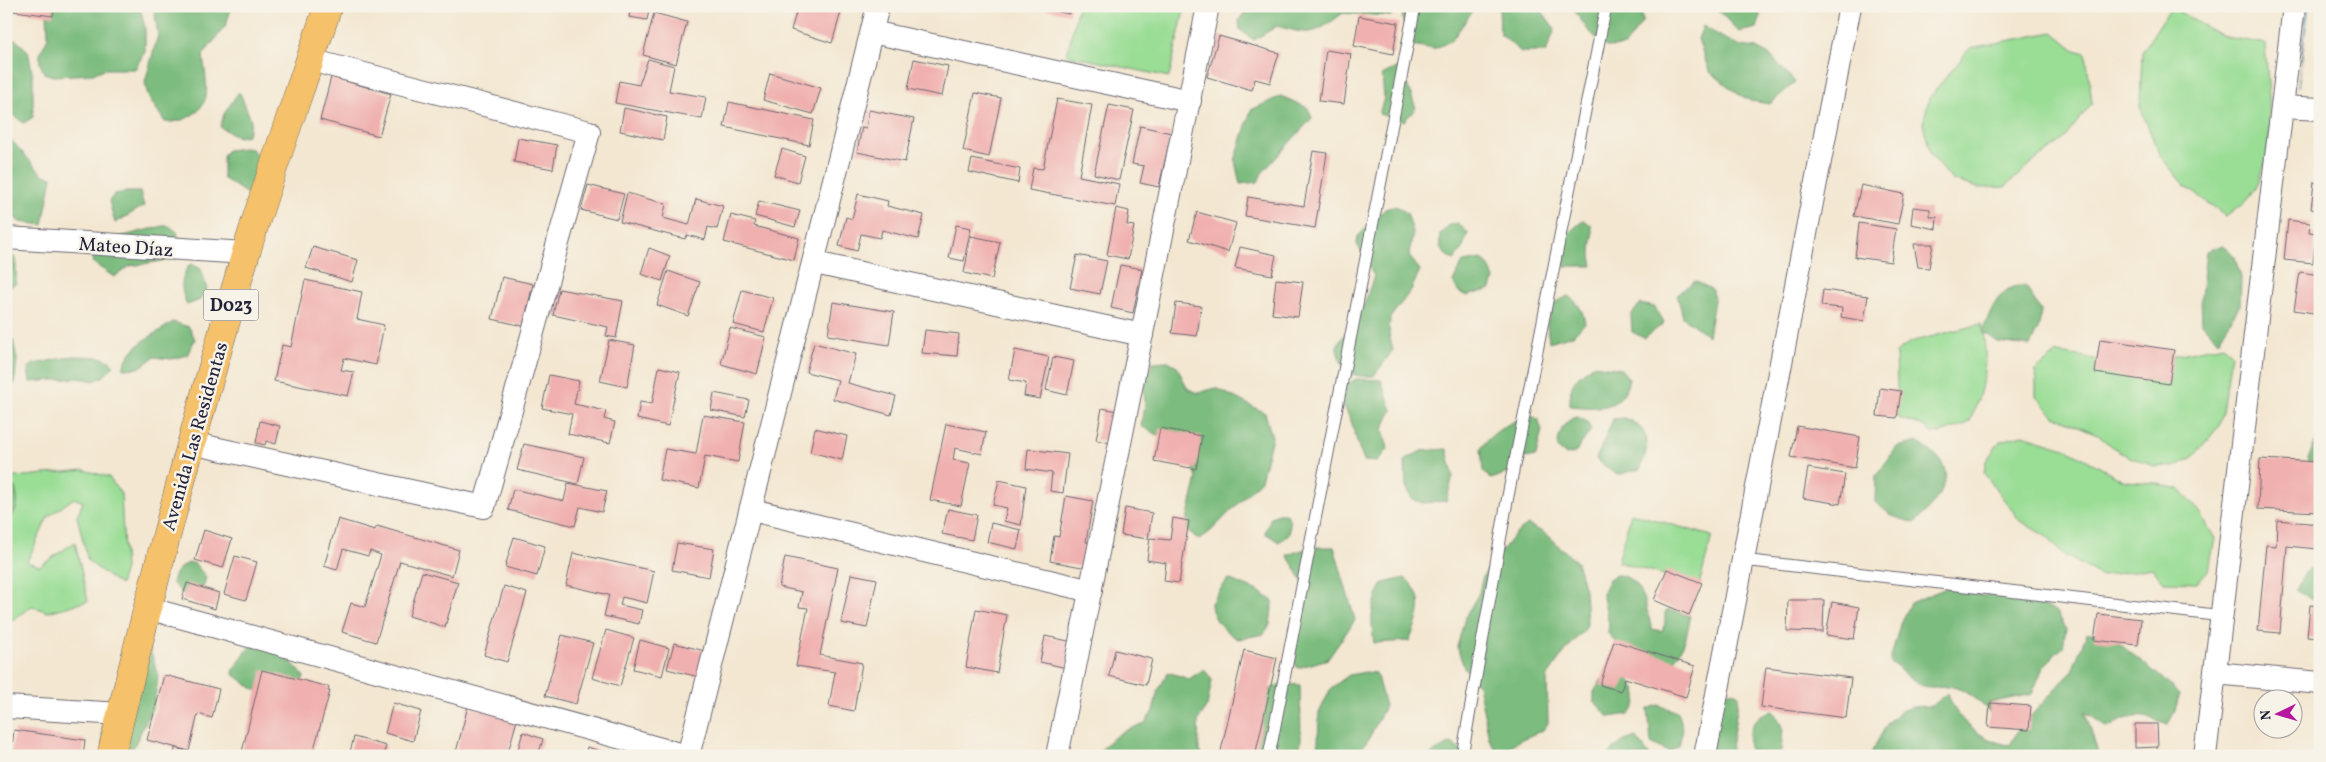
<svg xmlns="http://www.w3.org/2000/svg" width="2326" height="762" font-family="Vollkorn,serif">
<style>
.green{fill:#9add95;stroke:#5e8068}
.forest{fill:#7bbc7e;stroke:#4e6f5c}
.water{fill:#56c1d2;stroke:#3c7286}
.building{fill:#f0b0af}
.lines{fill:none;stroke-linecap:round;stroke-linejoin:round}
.lane-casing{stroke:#6b6770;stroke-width:13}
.street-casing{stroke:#6b6770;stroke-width:24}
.primary-casing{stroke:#6b6770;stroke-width:29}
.lane{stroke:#fff;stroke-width:11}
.street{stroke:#fff;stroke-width:22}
.primary{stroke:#f5c16b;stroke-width:28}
.labels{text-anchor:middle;stroke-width:5;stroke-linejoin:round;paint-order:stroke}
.shield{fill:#f7f3e8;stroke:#62616f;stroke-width:1}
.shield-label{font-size:18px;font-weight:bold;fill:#22223b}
.street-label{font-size:19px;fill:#22223b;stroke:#f7f3e8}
</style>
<rect width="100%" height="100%" fill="#f7f3e8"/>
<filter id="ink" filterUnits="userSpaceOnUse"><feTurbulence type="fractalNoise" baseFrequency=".02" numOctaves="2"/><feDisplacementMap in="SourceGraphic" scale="10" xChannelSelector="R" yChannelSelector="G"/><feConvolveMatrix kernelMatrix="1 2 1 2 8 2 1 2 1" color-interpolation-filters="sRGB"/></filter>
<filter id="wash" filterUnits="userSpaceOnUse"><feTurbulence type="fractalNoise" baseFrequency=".0096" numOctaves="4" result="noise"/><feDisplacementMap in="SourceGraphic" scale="20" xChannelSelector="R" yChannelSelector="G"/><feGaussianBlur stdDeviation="1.12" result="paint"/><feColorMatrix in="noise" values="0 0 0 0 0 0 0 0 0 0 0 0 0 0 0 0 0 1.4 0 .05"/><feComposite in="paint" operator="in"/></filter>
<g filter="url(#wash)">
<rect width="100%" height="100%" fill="#f3e7d1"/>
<g class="green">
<polygon points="1078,6 1185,6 1169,77 1067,55"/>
<path d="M2171,7L2222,36L2265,44C2268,89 2279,156 2251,195C2245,203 2234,210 2226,217L2183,184L2160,156L2140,107L2142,52Z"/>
<polygon points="2053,32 2075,50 2086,53 2092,103 2063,140 2033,162 2005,187 1978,188 1952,180 1931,155 1923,124 1929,98 1970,48"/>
<path d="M1981,324C1990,359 1983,391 1969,423L1940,433H1931L1924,426L1898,418L1896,353L1910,342Z"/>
<polygon points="2223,345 2231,354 2223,412 2219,426 2192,458 2174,467 2154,466 2130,457 2112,447 2097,434 2055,416 2036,397 2036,370 2057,353 2086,357 2115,368 2155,368 2176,355"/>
<polygon points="2023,435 2065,448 2125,481 2154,483 2179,489 2200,512 2215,539 2209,569 2197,583 2164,582 2152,568 2102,576 2064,555 2047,537 2020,521 1984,473 1986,461 2000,441"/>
<polygon points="84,470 109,477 121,494 125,569 120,585 88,561 77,516 83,502 74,498 48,517 27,562 40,566 75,542 88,601 48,612 32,606 11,621 8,584 6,586 6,478"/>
<polygon points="1631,513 1712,536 1699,585 1618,562"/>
</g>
<g class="forest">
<polygon points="52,6 115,6 141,11 145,28 145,51 135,69 104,69 93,74 53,76 44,73 40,63 40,54 48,37 47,13"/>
<path d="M154,6H232L226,25L203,55C204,67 208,84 206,96C202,114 182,123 165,122L148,96L145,82L158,35Z"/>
<path d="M1248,6H1392L1391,16L1343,13C1314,35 1312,36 1277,26L1254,40L1240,30L1239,21Z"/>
<polygon points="1402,6 1476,6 1452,40 1434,49 1412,45 1403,22"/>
<polygon points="1499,6 1538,6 1555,29 1546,52 1521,52 1500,34"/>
<polygon points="1571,6 1640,6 1643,21 1625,46 1606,47 1588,30"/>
<polygon points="1714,6 1754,6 1761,16 1757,28 1739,32"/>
<polygon points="1703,26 1721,37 1741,46 1756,48 1771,56 1795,82 1770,104 1751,101 1738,94 1709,71 1698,39"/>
<polygon points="15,39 28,51 33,77 33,117 24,123 11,114 11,84 6,77 6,45"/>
<polygon points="1400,66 1416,108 1404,121 1379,114 1384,98 1382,75"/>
<polygon points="238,93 240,93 251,120 248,135 238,137 220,127 224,114"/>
<polygon points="1281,96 1308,108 1312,118 1262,173 1258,182 1240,184 1235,161 1251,110"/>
<polygon points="11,140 43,175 52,177 43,225 20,222 6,211 6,143"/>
<polygon points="245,148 252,149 266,166 250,196 223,178 223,157 227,150"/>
<polygon points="125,192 140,192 144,206 115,223 109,201 115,194"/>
<path d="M1396,206L1407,213L1413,232L1409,256L1420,270L1411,290L1390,318L1389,334L1393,350L1374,376C1367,376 1359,377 1353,374C1343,370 1337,355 1337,346L1365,302L1374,276L1357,244L1358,236L1385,209Z"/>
<path d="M1584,220L1591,225C1595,241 1588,248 1593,266H1565C1560,236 1561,239 1584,220Z"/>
<path d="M1458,223L1468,233L1462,249L1454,260C1442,254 1438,248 1440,234L1449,225Z"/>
<polygon points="163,226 169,226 177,232 183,252 176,259 130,266 114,277 92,262 99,242"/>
<polygon points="2224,245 2235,257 2241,278 2240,305 2218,341 2202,323 2201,297 2206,251"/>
<polygon points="6,252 16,258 16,283 6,290"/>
<polygon points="1482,259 1489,266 1494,279 1491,289 1466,296 1458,291 1453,282 1463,262"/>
<path d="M192,264L201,269L207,289L200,300L187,305C181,290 179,281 189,265Z"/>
<polygon points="1695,281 1713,290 1714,300 1708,336 1683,317 1677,294"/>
<path d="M2025,285L2041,311L2039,327L2030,346L1997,342L1982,332C1993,307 1996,289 2025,285Z"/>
<path d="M1568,296C1579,303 1583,311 1585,323L1573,335L1549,342L1547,324L1553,304Z"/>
<polygon points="1640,304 1655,307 1664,323 1645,338 1632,332 1631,315"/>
<path d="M173,322L189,327L195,339L187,355L171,359L154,357L139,368L123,369C129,344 154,336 173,322Z"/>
<polygon points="6,337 13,340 17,360 14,385 6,393"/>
<path d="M74,356C87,357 107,354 114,366L104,376L94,381L79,378L30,382L28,368L34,364Z"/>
<polygon points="1168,361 1177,366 1187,388 1197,393 1216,388 1265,413 1272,437 1261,480 1211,531 1199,540 1185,528 1197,478 1185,450 1141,426 1145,405 1144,387 1153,362"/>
<path d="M1593,365L1621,369L1629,379C1622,412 1596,408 1570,406C1570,381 1574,379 1593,365Z"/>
<path d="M1356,379L1381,380L1392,410L1383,429L1388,449L1377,462L1364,461C1359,449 1356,439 1353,427C1349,409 1328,394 1356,379Z"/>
<path d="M1529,415L1538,419L1542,430L1536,456L1520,459L1508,473L1491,479L1483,471L1481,448C1493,431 1510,422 1529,415Z"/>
<path d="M1578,417L1587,422L1591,430L1575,453L1566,455L1557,447C1560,433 1562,420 1578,417Z"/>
<path d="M1624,418C1652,429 1650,445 1640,469L1617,475L1596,459L1613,419Z"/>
<polygon points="2320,432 2320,502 2308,458"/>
<path d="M1918,442C1925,448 1935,453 1940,460C1957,482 1930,508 1915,523L1892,516L1875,502L1876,476L1897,447Z"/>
<polygon points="1447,449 1453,476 1446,501 1422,503 1412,499 1406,486 1405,460 1421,451"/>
<path d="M6,484L15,488C20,506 17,510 6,524Z"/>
<polygon points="1278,514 1287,514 1290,522 1289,534 1279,542 1265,533 1271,517"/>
<polygon points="1528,525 1543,532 1577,562 1585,590 1587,624 1585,629 1566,650 1547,677 1548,723 1543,730 1520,740 1498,755 1489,738 1478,685 1464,667 1457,647 1465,618 1479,593 1483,576 1514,535"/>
<path d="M1311,547H1334L1355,620L1328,659L1298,668L1288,653L1290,627C1319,599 1304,584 1287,555Z"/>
<path d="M189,563H194L206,577L200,599L184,595L172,583C174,572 179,567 189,563Z"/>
<polygon points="2316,565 2320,566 2320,604 2295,589 2308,569"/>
<path d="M1616,575C1642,575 1646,609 1652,629L1662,631L1665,623V612L1669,610L1690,616C1688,635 1683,651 1670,665L1619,647L1608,633L1609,624L1602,593L1609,579Z"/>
<path d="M1405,578C1428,597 1419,618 1409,641L1374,643C1370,616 1371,608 1383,583Z"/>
<path d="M1228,579L1258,591L1273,601L1270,624L1264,634L1238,639C1225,632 1211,618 1211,603Z"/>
<path d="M1951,586L1981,596L2012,593L2057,612L2066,629L2063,647L2043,667L2032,694L1989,703V712C1978,699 1962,686 1944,686C1939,686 1933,688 1928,687C1913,685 1901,670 1890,661L1901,621L1910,603Z"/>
<path d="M2087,633H2108C2130,655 2158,671 2179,695L2175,711L2168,724C2141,714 2132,713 2108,728L2085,712L2099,756H1869L1889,721L1901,711L1911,707L1932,706L1948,693C1954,720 1984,742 2010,745L2019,729L2072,671Z"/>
<polygon points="148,643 158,675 157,687 152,709 129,756 105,756 102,734 109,703 120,675"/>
<path d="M250,646C274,648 291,658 304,677L299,686L255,690L233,674L234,669Z"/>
<polygon points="1204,669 1212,680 1207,706 1198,721 1199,751 1202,756 1096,756 1108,742 1122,732 1145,723 1153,711 1158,691 1168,672 1189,679"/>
<polygon points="1365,672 1376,673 1385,706 1368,740 1356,756 1325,756 1318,744 1319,713 1331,688 1349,675"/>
<path d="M1623,672C1635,687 1644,696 1630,714L1609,717L1594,701V692L1602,679Z"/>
<polygon points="1281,684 1300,685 1301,739 1299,756 1255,756 1258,695"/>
<path d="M1715,690L1736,692L1739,696L1731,748L1728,756H1698C1703,733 1694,707 1715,690Z"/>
<polygon points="1658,705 1678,712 1683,728 1679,746 1669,752 1651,743 1648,709"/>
<path d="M1773,711L1783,728L1781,751L1776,756H1749C1747,737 1750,714 1773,711Z"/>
<polygon points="1636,737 1650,756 1607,756 1622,742"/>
<polygon points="1452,743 1467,756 1430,756 1435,751"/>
</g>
<polygon class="water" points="2307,6 2309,6 2298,87"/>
<g id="blocks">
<g class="building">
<polygon points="14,6 54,6 53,16 14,11"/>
<polygon points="631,6 650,6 647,20 629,17"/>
<polygon points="798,6 821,6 841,12 832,43 791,30"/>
<polygon points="1042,6 1070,6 1069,14 1042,8"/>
<polygon points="1252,6 1266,6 1265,10"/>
<polygon points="654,13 687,22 676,64 643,55"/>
<polygon points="1359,16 1398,23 1393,54 1354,46"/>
<polygon points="1219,36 1279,53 1270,83 1255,79 1252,90 1207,77"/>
<polygon points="1326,50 1351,54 1344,104 1319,101"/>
<polygon points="648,59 674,66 669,91 706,97 702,119 615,103 619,81 639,85"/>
<polygon points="914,59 948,66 942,96 908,89"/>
<polygon points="770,73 821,88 813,114 763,100"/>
<polygon points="331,77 391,94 379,136 320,120"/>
<polygon points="975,93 1001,98 989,157 963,151"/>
<polygon points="1057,99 1092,105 1079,176 1119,184 1115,206 1029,190 1033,168 1043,169"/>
<polygon points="729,102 814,120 809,145 724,127"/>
<polygon points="1109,105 1134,110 1119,180 1094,174"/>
<polygon points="624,108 667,117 663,140 620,131"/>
<polygon points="869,110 914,119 905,162 857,152 862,127 866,128"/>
<polygon points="1140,126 1171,133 1159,187 1140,183 1144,166 1132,164"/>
<polygon points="518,138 557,145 553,169 514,162"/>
<polygon points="782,149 805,156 798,182 774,175"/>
<polygon points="1313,151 1327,153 1315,228 1245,216 1248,197 1304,206"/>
<polygon points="972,159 1020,169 1018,183 969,172"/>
<polygon points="2314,182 2320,183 2320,232 2316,231 2318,210 2311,209"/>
<polygon points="588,185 624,194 617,219 581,210"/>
<polygon points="1861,185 1904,194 1898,224 1854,216"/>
<polygon points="627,193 666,204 663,218 689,225 696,199 723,206 717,229 708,227 705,240 687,235 685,239 620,222"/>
<polygon points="858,194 888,201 887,206 924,215 918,239 882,230 880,238 861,234 857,251 839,246 846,217 852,219"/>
<polygon points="759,201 800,211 795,227 755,216"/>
<polygon points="1913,207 1930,209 1930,217 1937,217 1936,229 1911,224"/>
<polygon points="1116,208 1129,211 1127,225 1134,226 1128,259 1107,255"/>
<polygon points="1197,212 1236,223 1228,252 1189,240"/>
<polygon points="731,215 755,221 754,226 799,238 794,260 724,242"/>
<polygon points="2288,220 2310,223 2309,232 2316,233 2313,263 2284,260"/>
<polygon points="1859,223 1896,229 1891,262 1855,257"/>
<polygon points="956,225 971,228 964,261 949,258"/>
<polygon points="971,236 1000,242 992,279 964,273"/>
<polygon points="1914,244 1933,244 1929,268 1918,267"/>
<polygon points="313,247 358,260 352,282 306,268"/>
<polygon points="1240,247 1276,255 1272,275 1235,268"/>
<polygon points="649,248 670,256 662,281 641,274"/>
<polygon points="1077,255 1107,261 1100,294 1070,288"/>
<polygon points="1120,265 1142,269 1133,313 1111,308"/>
<polygon points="668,271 700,282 688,316 657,305"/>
<polygon points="2300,272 2320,275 2320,314 2294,310"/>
<polygon points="502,277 533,284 523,326 492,319"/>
<polygon points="1276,279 1303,282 1298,317 1272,314"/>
<polygon points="305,280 362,292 357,319 384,325 376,365 344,358 341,370 354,372 348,396 274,381 282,345 291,347"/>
<polygon points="559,289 623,301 616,338 606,336 608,327 553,315"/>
<polygon points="742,290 773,298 764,332 733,324"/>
<polygon points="1823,290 1868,296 1864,321 1841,317 1842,308 1821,306"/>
<polygon points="833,302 894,312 889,345 828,335"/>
<polygon points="1176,303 1201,306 1197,336 1172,333"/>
<polygon points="730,328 766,337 757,374 721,364"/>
<polygon points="925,330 959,334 957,356 922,353"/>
<polygon points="2100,339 2174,350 2169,384 2095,373"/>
<polygon points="609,340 635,345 627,387 600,381"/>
<polygon points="814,343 856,354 848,383 896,396 891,415 833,399 838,380 806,372"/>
<polygon points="1015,350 1049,357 1040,399 1024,396 1026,383 1009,380"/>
<polygon points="1053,357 1074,361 1067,395 1046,390"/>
<polygon points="659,367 680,372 668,426 637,419 640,402 652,404"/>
<polygon points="549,375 579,381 574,404 606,411 604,419 615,422 610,443 568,434 572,414 542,408"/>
<polygon points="1880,388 1901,391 1897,418 1877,416"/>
<polygon points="714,393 749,400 745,417 711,410"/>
<polygon points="1102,408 1117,411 1111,443 1096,440"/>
<polygon points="703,415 745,422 738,462 705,456 699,488 659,480 665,449 696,454"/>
<polygon points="260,421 280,426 276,444 266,441 265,445 256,443"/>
<polygon points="946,424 986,432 982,454 955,448 953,460 970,463 961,506 930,500"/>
<polygon points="1797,426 1860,437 1855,468 1791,457"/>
<polygon points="815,428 847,436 842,460 810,452"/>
<polygon points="1160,428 1202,436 1196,469 1154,461"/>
<polygon points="524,444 584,457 578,484 517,470"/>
<polygon points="1028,449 1068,454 1063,493 1050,491 1052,473 1026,469"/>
<polygon points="2260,459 2320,462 2318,512 2258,509"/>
<polygon points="1808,468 1845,474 1840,504 1803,498"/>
<polygon points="999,480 1026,486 1021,525 1004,521 1007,508 993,505"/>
<polygon points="568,483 607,491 602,512 580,507 575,526 508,510 513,489 564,501"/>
<polygon points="1066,496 1093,501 1086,542 1091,543 1087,568 1050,561 1054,536 1059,537"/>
<polygon points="1125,508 1152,513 1148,539 1121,535"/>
<polygon points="948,509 977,515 972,540 942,534"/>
<polygon points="1173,518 1189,521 1179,583 1164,581 1166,563 1147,560 1150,538 1170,540"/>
<polygon points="338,519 375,530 377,526 459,550 452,576 400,561 376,642 342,632 351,603 365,607 381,555 370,551 368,556 343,549 337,570 324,566"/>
<polygon points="2277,520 2319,524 2317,549 2287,546 2280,633 2258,631 2266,545 2276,546"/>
<polygon points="991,523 1021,530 1017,549 987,542"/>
<polygon points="204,530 232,539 223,568 195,560"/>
<polygon points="514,537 545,546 537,576 505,567"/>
<polygon points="677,543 714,549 709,577 672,570"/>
<polygon points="573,553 654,571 647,603 622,597 620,605 642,610 639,624 604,616 609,595 566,585"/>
<polygon points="235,556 257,562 246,600 224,594"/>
<polygon points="785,557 838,568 820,655 862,663 854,711 829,706 835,672 796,666 808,608 799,607 802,592 779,587"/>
<polygon points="1667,569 1702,583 1689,615 1654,600"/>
<polygon points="422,572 458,582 445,627 409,616"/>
<polygon points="851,574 877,579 867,628 841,623"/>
<polygon points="187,583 219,593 215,609 182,599"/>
<polygon points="504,586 527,593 507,662 484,655"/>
<polygon points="1788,600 1824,600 1823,632 1787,631"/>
<polygon points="1832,602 1859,607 1854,639 1826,635"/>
<polygon points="2310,605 2320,606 2320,638 2307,637"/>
<polygon points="976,609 1007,615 997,673 966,667"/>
<polygon points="2098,614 2141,619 2138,645 2094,640"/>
<polygon points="606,630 634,638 620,686 592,678"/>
<polygon points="562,635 593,643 576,704 545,696"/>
<polygon points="1045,636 1073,642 1067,668 1040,662"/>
<polygon points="640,640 669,648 662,676 633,669"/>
<polygon points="1614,641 1695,666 1686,697 1625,678 1621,691 1600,685"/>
<polygon points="674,643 705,651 699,677 667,669"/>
<polygon points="1115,650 1152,659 1146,685 1109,676"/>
<polygon points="1244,650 1277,658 1255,756 1222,756 1220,755"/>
<polygon points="1766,667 1851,678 1846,718 1761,707"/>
<polygon points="262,670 329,687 328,691 330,691 312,756 241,756"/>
<polygon points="164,675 219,689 212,718 198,714 189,751 147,740"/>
<polygon points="393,703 421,711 413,741 385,733"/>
<polygon points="1990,703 2031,706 2029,730 1988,727"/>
<polygon points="468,706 517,720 507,756 455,756"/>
<polygon points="2135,724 2157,724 2158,747 2135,748"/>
<polygon points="14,730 85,740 83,756 11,756"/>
<polygon points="523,732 543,739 538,756 516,756"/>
<polygon points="354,737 386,746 383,756 349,756"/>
<polygon points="587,747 614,755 614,756 585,756"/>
<polygon points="175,748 202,755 202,756 174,756"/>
</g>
</g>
</g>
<g filter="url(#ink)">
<use href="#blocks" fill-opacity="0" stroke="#6b6770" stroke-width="1"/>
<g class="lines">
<defs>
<g id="lane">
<polyline points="1743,560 2223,616"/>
<polyline points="1269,756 1415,6"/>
<polyline points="1462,756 1507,501 1606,6"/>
</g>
<g id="street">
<polyline points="872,32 1190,101"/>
<polyline points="2283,107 2320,109"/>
<polyline points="6,238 246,253"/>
<polyline points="815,263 1142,335"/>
<polyline points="191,443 484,507 589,132 310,60"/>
<polyline points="752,510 1091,591"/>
<polyline points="147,608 687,756"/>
<polyline points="2215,673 2320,683"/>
<polyline points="6,707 121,714"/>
<polyline points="688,756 878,6"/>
<polyline points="1057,756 1208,6"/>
<polyline points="1705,756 1850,6"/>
<polyline points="2205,756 2294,6"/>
</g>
<path id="primary" d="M111,756C151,588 196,421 245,256C270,172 301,89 328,6"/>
</defs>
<use href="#lane" class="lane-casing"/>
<use href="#street" class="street-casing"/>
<use href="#primary" class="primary-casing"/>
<use href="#lane" class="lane"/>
<use href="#street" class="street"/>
<use href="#primary" class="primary"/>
</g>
</g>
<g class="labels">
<rect class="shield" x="203.5" y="289.5" width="55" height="31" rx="4"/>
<g class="shield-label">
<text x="231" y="311">D023</text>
</g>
<g class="street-label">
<text transform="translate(126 246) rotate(4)" y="7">Mateo Díaz</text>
<text transform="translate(194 436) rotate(-74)" y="7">Avenida Las Residentas</text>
</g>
</g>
<rect width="2326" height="762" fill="none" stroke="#f7f3e8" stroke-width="25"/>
<g transform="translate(2278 714) rotate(265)"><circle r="24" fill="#f7f3e8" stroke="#a29fa3"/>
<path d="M0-4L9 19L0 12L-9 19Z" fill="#b5179e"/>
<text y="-8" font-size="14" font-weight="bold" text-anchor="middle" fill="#22223b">N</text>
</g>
</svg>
